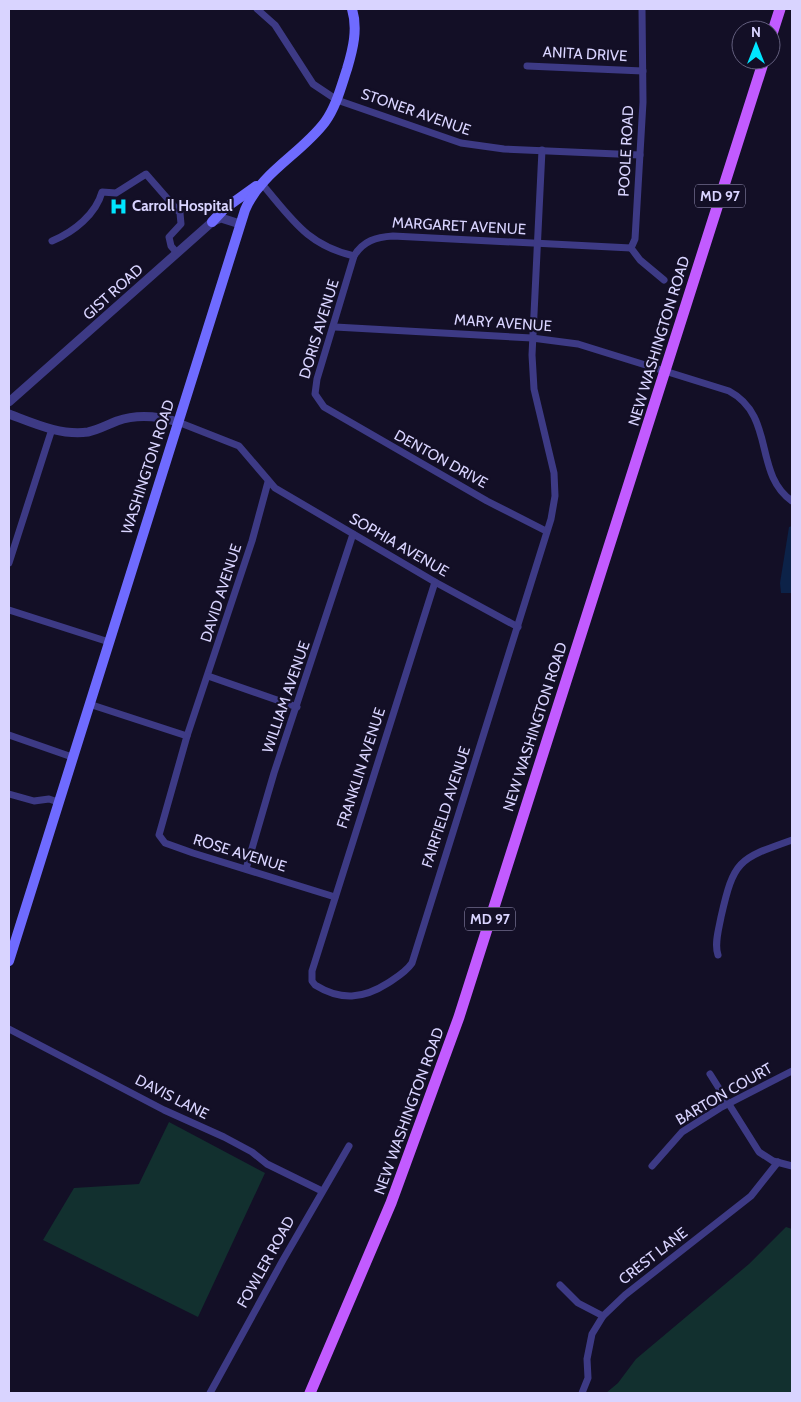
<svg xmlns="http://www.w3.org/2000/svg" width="801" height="1402" font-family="Cabin,sans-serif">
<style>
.green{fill:#12302f}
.water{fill:#0c2248}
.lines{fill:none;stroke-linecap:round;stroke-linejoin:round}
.minor{stroke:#3d3a85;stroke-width:7}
.tertiary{stroke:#3d3a85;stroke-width:9}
.secondary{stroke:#6f6bff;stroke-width:10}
.primary{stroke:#c25bff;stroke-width:11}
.labels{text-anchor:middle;stroke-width:4.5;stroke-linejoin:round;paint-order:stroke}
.shield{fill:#130f26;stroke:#9e99be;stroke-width:1}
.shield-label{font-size:14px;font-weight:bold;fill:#d9d4ff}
.street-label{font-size:15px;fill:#d9d4ff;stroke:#130f26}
.poi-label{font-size:15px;font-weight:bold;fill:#d9d4ff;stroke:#130f26;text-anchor:start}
</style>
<rect width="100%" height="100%" fill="#130f26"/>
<g class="green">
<polygon points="169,1122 265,1173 198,1317 43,1240 74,1188 139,1184"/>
<polygon points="786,1227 792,1229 792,1393 606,1393 618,1383 636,1359 749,1264"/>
</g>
<polygon class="water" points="792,526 792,593 781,593 780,583 789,527"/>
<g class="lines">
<g class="minor">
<polyline points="257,9 275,25 313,84 337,100 461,143 504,149 640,155"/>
<polyline points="527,66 643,71"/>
<path d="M262,184C292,219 307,245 354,256"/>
<path d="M52,241C74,232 96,214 102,192L116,193L146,174L180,213L181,224L169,237L171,246L177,253"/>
<polyline points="631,248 635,239 643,102 642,9"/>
<polyline points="631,248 640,260 664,280"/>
<path d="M335,327L532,338L578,344L729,391C776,416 753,474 792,501"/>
<polyline points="178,422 239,446 275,488 435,582 518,627"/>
<polyline points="268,482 252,541 187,736 159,835 165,843 193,853 335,897"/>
<path d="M546,531L487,501L324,407L315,394L317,379L354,256C363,241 376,237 393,236L631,248"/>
<polyline points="9,563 52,429"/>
<path d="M435,582L312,971V981L315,985C341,1001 363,999 388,983C397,977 406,972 412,963L551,519L555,496L554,473L534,389L532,355L542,150"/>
<polyline points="9,610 109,642"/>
<polyline points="208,676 297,707"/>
<polyline points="89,704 187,736"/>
<polyline points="9,735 72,757"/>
<polyline points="9,794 34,801 49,799 58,802"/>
<polyline points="246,869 274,773 353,534"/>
<path d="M718,955C714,944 719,928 721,917C734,860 738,859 792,840"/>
<polyline points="9,1029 164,1110 224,1137 252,1152 267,1164 322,1191"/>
<polyline points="710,1074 759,1152 773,1161 792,1166"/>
<polyline points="652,1166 682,1132 720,1108 792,1071"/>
<polyline points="560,1285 578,1303 603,1316"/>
<polyline points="210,1393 283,1260 349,1146"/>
<polyline points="582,1393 588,1378 587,1359 592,1334 603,1316 625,1295 751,1196 778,1162"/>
</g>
<g class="tertiary">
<polyline points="9,402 212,222 221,218 240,224"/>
<path d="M9,414C33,423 61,436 88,432C98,430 107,425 117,421C137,414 158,416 178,422"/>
</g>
<g class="secondary">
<polyline points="212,222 224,209 256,186"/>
<path d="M9,961L245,210C261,172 301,154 325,122C336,107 341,87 347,69C353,49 358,29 352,9"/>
</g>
<g class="primary">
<polyline points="771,37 780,9"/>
<polyline points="310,1393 391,1203 459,1017 764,60"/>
</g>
</g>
<defs>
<symbol id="hospital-bare" viewBox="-9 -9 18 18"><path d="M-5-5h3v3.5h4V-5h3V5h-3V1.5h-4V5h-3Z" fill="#00e5ff" stroke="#130f26" stroke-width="2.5" paint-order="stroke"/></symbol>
</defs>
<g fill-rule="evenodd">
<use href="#hospital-bare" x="106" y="194" width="25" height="25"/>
</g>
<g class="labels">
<g class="shield">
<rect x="695" y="184.5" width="50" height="23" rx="4"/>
<rect x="465" y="907.5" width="50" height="23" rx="4"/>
</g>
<g class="shield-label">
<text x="720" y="201">MD 97</text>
<text x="490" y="924">MD 97</text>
</g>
<g class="street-label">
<text transform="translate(585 54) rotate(3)" y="5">ANITA DRIVE</text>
<text transform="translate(416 112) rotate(19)" y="5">STONER AVENUE</text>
<text transform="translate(626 151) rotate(-87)" y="5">POOLE ROAD</text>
<text transform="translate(459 226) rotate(3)" y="5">MARGARET AVENUE</text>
<text transform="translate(113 292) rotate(-42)" y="5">GIST ROAD</text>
<text transform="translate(503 323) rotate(4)" y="5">MARY AVENUE</text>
<text transform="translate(319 329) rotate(-73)" y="5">DORIS AVENUE</text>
<text transform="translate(659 341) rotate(-73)" y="5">NEW WASHINGTON ROAD</text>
<text transform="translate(441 459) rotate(29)" y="5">DENTON DRIVE</text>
<text transform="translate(148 467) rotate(-72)" y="5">WASHINGTON ROAD</text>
<text transform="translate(399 545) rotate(30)" y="5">SOPHIA AVENUE</text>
<text transform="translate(221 593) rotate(-72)" y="5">DAVID AVENUE</text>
<text transform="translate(286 697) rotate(-71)" y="5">WILLIAM AVENUE</text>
<text transform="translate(535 727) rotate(-72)" y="5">NEW WASHINGTON ROAD</text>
<text transform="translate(361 768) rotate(-72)" y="5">FRANKLIN AVENUE</text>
<text transform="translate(446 807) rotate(-72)" y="5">FAIRFIELD AVENUE</text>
<text transform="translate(240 853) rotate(17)" y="5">ROSE AVENUE</text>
<text transform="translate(724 1094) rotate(-30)" y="5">BARTON COURT</text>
<text transform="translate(172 1097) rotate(27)" y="5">DAVIS LANE</text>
<text transform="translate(409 1111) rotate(-70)" y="5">NEW WASHINGTON ROAD</text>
<text transform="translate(653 1256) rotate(-38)" y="5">CREST LANE</text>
<text transform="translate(266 1262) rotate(-61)" y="5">FOWLER ROAD</text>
</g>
<g class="poi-label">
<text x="132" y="211">Carroll Hospital</text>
</g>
</g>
<rect width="801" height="1402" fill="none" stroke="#d9d4ff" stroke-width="20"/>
<g transform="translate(756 45)"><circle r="24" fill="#130f26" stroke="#625e7d"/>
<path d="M0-4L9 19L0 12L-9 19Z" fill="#00e5ff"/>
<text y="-8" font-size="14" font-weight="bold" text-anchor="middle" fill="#d9d4ff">N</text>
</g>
</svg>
